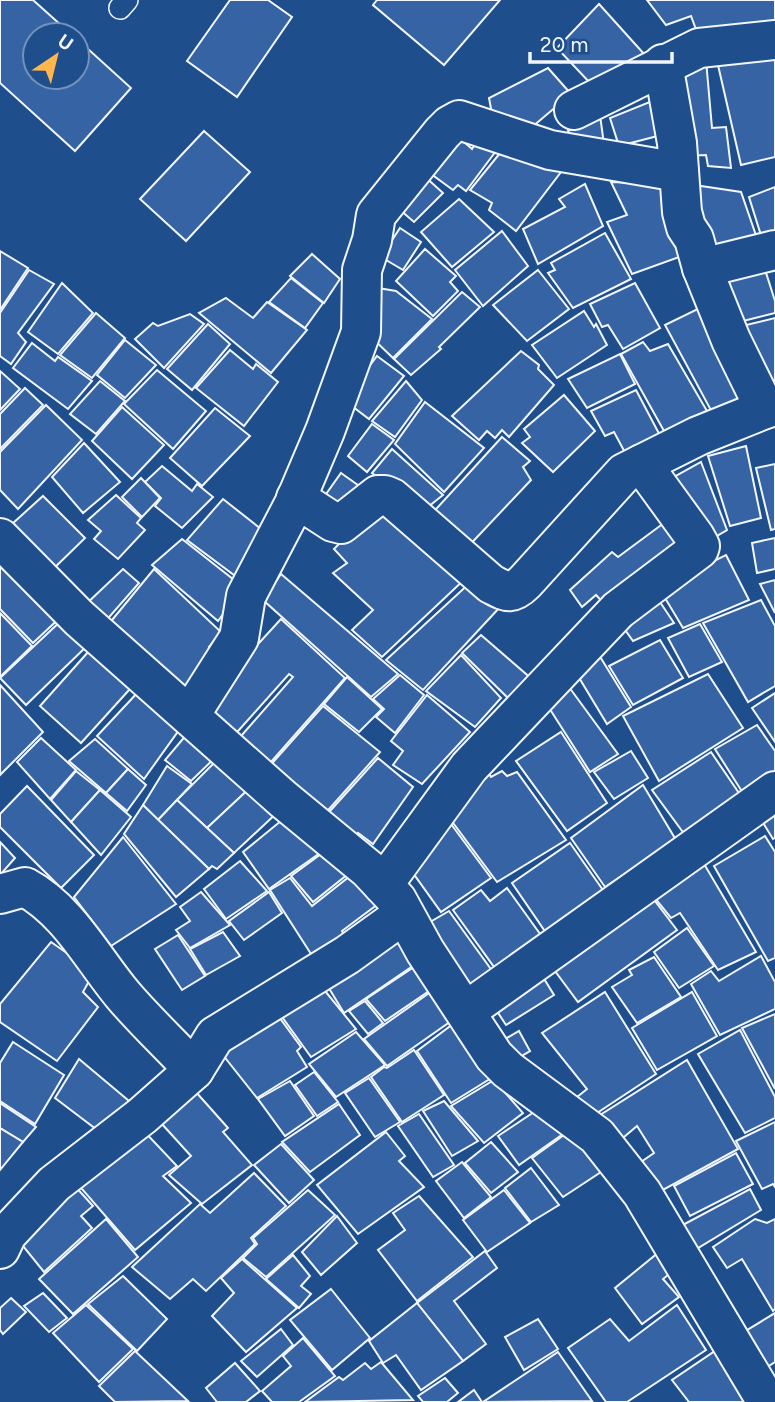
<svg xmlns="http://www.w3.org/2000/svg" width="775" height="1402" font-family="Figtree,sans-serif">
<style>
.building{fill:#3563a3;stroke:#f2f6ff;stroke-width:2}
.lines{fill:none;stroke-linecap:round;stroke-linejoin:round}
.service-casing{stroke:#f2f6ff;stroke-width:24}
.minor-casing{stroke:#f2f6ff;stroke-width:42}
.service{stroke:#1f4e8c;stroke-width:21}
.minor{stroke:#1f4e8c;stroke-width:38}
</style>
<rect width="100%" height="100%" fill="#1f4e8c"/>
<g class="building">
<polygon points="0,0 33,0 72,35 35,35 35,77 77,77 77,39 131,88 75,151 0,83"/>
<polygon points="230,0 268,0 292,17 237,97 187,61"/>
<polygon points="377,0 500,0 444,65 373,5"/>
<polygon points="647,0 775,0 775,26 700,40 691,16 666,25"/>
<polygon points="599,4 645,55 591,84 557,48"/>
<polygon points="715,52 775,55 775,157 741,165"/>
<polygon points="706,60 712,128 726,127 731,168 708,166 706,155 685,156 671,64"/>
<polygon points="548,68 571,94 525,133 492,114 489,98"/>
<polygon points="662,97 673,132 619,146 610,118"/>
<polygon points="600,115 605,152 571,149 568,131"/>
<polygon points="204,131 250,172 186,241 140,199"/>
<polygon points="454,133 472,149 480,137 496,151 466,191 458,185 453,190 423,168"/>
<polygon points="505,147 523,161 530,152 561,172 516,231 489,210 492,203 470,190"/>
<polygon points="422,174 443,193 414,222 392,203"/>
<polygon points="611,182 663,184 693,252 632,274 607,222 627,215"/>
<polygon points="681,183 741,192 760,247 714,257"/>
<polygon points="585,184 603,226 538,264 523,229 565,207 559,199"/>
<polygon points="775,187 775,245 765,248 749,197"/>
<polygon points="459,199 494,232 452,267 421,232"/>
<polygon points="400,228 421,242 403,270 381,257"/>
<polygon points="502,231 528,266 483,306 455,270"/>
<polygon points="605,233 631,279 573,308 548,273 555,270 551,263"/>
<polygon points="425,249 456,276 450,282 458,291 433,316 396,281"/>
<polygon points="0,251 28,268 0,310"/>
<polygon points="312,254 340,279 324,303 290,276"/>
<polygon points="761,257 775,301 775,313 731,324 709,268"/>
<polygon points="29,270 54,284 18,333 26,342 11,364 0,356 0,313"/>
<polygon points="538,270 569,309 527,341 493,305"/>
<polygon points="291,278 323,303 305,328 269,302"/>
<polygon points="62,283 93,313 58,354 28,332"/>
<polygon points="635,283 660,328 623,349 608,325 602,327 590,304"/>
<polygon points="378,288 396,291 432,319 393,358 369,335"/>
<polygon points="462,292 480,307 439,347 441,349 411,375 394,359"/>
<polygon points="226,298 253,318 267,302 307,330 271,373 199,313"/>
<polygon points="712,302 759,405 713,414 665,325"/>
<polygon points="584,311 594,327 596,324 607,345 557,378 532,345"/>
<polygon points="96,313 125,338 92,378 60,355"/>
<polygon points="190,314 204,324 164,368 135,339 153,323 158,326"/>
<polygon points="775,318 775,397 734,328"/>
<polygon points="208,324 230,344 192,390 167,369"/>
<polygon points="125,340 156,365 125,398 97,375"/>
<polygon points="643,342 650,351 668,344 707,411 664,431 621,354"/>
<polygon points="32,343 55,361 58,357 92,381 68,409 13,368"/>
<polygon points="230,350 253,369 256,364 278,382 244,426 196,388"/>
<polygon points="521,351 539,365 538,369 554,385 509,437 502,430 495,438 487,431 479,440 452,416"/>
<polygon points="620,354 635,384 587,408 568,379"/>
<polygon points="377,356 404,376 369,419 344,400"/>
<polygon points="157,370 206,411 173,449 124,404"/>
<polygon points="0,371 20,389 0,410"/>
<polygon points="100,381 125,401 96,434 70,414"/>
<polygon points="406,381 422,400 395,437 372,421"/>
<polygon points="25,388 43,405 0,449 0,414"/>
<polygon points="636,390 664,443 629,460 614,432 605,436 591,411"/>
<polygon points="564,395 595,431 553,472 522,443 530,437 524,429"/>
<polygon points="425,402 484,448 444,492 395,444"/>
<polygon points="46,405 82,440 18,509 0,490 0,452"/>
<polygon points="122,407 164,445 132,479 92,441"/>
<polygon points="215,408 250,436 202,486 170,458"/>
<polygon points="372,424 394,440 367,472 348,456"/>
<polygon points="502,437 530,461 523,467 531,480 463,552 427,519"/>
<polygon points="84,443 120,482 83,513 52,477"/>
<polygon points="746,446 761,518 730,526 708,456"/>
<polygon points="392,449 443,495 423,511 372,473"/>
<polygon points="701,462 727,530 703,544 674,477"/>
<polygon points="775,464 775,529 771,530 756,468"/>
<polygon points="162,466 192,491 197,484 213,497 182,528 155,506 161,498 145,482"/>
<polygon points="341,473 362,488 337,519 319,504"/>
<polygon points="141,478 160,498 142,517 122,497"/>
<polygon points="116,495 141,518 137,523 145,530 118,559 94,539 101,531 88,520"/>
<polygon points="43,496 85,538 47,575 2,533"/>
<polygon points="223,499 266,533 238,578 187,540"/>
<polygon points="381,501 467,577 382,657 352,630 373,610 333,573 347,563 334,549"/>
<polygon points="672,517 694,541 607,607 596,595 582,607 570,590 612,552 618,557"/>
<polygon points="775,538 775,569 757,573 752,543"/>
<polygon points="182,539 243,587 218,621 152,565"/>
<polygon points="726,555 749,600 683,628 659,588"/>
<polygon points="0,564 67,611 33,643 0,609"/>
<polygon points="123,569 139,583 104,623 83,607"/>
<polygon points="154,569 221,632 209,647 221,658 190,709 103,631"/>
<polygon points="281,574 398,674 371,697 263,600"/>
<polygon points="473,580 501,606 423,690 386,660"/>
<polygon points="775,580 775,613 760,584"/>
<polygon points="654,593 674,623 633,641 618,620"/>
<polygon points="761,600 775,626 775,686 748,702 703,623"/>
<polygon points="0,613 32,646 0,677"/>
<polygon points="63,619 89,644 26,705 0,678"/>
<polygon points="281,619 345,678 263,771 234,744 293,677 289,674 230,740 198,710"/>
<polygon points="700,624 722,662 689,677 668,638"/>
<polygon points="481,635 533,680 511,701 462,653"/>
<polygon points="660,640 683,678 633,705 609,666"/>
<polygon points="97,642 139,679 81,743 40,706"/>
<polygon points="461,655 501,698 475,727 426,691"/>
<polygon points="599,655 631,707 607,724 575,671"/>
<polygon points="708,674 743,728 659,781 623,716"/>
<polygon points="400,675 424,695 395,733 376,717 384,709 373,699"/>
<polygon points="347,677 382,709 359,732 324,704"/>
<polygon points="0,685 43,732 0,775"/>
<polygon points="569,687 618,754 590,772 544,700"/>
<polygon points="139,691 179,730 144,779 97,736"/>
<polygon points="775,693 775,742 752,708"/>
<polygon points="427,695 470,732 422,784 393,765 403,751 391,741"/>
<polygon points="323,706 380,752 322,817 267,769"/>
<polygon points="757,725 775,751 775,785 748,801 715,749"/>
<polygon points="193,727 222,751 191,781 165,760"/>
<polygon points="561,732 607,803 567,831 516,761"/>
<polygon points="41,738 76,770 50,799 17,762"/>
<polygon points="95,739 128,769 106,793 69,761"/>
<polygon points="631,751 648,778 614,799 594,772"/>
<polygon points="711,752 743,799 685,835 652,790"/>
<polygon points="221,756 253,785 207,828 177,800"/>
<polygon points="378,758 413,787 373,844 358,833 349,845 321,821"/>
<polygon points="484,765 491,777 502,771 507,776 517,772 566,840 497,882 445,812"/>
<polygon points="167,766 192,784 158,820 143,805"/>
<polygon points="128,769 146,785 127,811 106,793"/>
<polygon points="76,771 100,790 71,822 51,800"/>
<polygon points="253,785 281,809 234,853 207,828"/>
<polygon points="643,785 676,840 605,887 571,838"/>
<polygon points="27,786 94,855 61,888 0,827 0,814"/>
<polygon points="100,790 131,817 101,855 71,822"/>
<polygon points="177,800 234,853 217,869 212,866 209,869 158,820"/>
<polygon points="775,803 775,838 773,839 757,813"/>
<polygon points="143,805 209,869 176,897 124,834"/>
<polygon points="287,816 327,848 269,889 243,852"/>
<polygon points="448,820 491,878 441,912 408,866"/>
<polygon points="765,836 775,852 775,958 768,961 714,866"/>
<polygon points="123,837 176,904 111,946 74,897"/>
<polygon points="0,842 15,858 0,875"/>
<polygon points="570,843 612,903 553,943 512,883"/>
<polygon points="332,846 353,870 313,902 291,876"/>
<polygon points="697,852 756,952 718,970 680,913 671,918 645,886"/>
<polygon points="240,861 267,891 226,919 204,889"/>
<polygon points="359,869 382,901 342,931 352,948 320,968 270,890 290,878 312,906"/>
<polygon points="507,888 548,945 502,978 453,910 481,890 490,901"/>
<polygon points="645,888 677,930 578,1002 552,967"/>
<polygon points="201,892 230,925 190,948 176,930 190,921 180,907"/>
<polygon points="269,892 282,913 244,940 229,921"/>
<polygon points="449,911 498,979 464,1000 418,929"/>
<polygon points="393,926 420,961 344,1013 324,980"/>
<polygon points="687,928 714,966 679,988 654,952"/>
<polygon points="223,932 240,956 206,975 190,949"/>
<polygon points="178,935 205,976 182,990 155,949"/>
<polygon points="51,942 94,972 83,992 98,1007 57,1061 0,1022 0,1004"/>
<polygon points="761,956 775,982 775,1009 720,1035 691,984 711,971 719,981"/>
<polygon points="654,957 681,997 637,1023 612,987 632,975 629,970"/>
<polygon points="414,967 432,989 385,1021 366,999"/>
<polygon points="538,969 554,995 506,1025 489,999"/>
<polygon points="321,986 356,1029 311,1057 277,1010"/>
<polygon points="432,991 454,1019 387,1066 364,1039"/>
<polygon points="605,992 656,1074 594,1115 577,1097 587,1089 542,1033"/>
<polygon points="692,992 717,1036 657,1070 632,1028"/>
<polygon points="365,1001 383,1023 368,1034 349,1011"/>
<polygon points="271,1006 301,1047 297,1051 307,1067 257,1098 215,1045"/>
<polygon points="775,1014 775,1089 742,1028"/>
<polygon points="453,1024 493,1077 451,1103 417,1051"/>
<polygon points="740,1030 775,1097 775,1118 745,1133 698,1054"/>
<polygon points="519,1031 530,1051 511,1062 500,1042"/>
<polygon points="356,1032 385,1065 336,1097 309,1064"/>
<polygon points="13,1042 64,1075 35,1124 0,1101 0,1063"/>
<polygon points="414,1050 444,1095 402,1122 371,1077 384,1067 387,1068"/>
<polygon points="79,1059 141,1111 109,1139 55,1098"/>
<polygon points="687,1060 738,1149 661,1191 641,1162 654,1153 637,1126 618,1142 597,1117"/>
<polygon points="314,1072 338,1102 317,1116 295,1085"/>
<polygon points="369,1078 400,1122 375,1137 345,1093"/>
<polygon points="494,1080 523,1113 484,1143 451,1106"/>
<polygon points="290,1081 314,1116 285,1136 258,1099"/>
<polygon points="187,1082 228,1128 223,1132 252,1165 202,1204 169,1175 191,1156 151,1112"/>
<polygon points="444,1101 478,1141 452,1156 423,1111"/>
<polygon points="0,1103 36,1127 23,1142 0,1128"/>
<polygon points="339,1104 360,1135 310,1172 282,1142"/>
<polygon points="543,1106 563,1134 519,1165 498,1136"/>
<polygon points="419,1114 454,1165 433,1177 398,1126"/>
<polygon points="775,1122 775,1187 773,1184 762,1189 736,1141"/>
<polygon points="0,1128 23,1142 0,1170"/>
<polygon points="141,1128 177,1166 163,1176 191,1203 135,1250 75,1181"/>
<polygon points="571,1130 604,1170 563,1197 532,1158"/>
<polygon points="386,1132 405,1156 399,1161 424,1187 358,1234 317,1185"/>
<polygon points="491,1142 518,1172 491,1193 465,1163"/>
<polygon points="281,1144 314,1180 289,1203 254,1165"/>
<polygon points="736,1153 753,1184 690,1216 674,1186"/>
<polygon points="462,1162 491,1197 464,1218 436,1181"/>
<polygon points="531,1168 559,1205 531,1222 505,1188"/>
<polygon points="254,1173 286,1206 251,1238 255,1244 206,1291 193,1279 170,1299 132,1267 200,1204 210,1213"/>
<polygon points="74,1185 93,1206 81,1216 92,1228 44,1272 14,1235"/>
<polygon points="750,1189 761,1210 693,1251 679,1227"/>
<polygon points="308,1190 335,1215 266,1277 243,1258 257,1244 253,1238"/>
<polygon points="504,1190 530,1223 487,1252 463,1220"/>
<polygon points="419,1196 473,1257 417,1301 378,1250 405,1230 393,1213"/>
<polygon points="337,1216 357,1243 321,1275 302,1252"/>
<polygon points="106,1219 138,1257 73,1314 39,1279"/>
<polygon points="755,1219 767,1223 775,1219 775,1309 773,1311 742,1259 727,1268 713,1247"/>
<polygon points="485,1251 497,1268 454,1301 486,1344 463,1361 417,1303"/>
<polygon points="659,1252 673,1271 663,1279 679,1297 642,1324 615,1288"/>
<polygon points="293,1255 310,1276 301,1286 311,1294 299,1308 266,1279"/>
<polygon points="242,1259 297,1308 246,1352 212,1316 234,1293 221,1278"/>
<polygon points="123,1276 167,1319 137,1351 88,1304"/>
<polygon points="331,1289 370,1338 332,1370 290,1320"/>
<polygon points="43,1293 67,1318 49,1332 24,1306"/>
<polygon points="11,1298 26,1312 3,1334 0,1330 0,1308"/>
<polygon points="417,1303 463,1361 421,1390 396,1355 383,1363 369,1341"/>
<polygon points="86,1305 133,1349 99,1382 53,1333"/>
<polygon points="677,1305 706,1350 627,1402 606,1402 568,1348 610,1319 629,1341"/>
<polygon points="775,1313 775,1362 764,1369 739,1335"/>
<polygon points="538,1319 558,1349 524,1370 505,1337"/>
<polygon points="281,1329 293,1345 257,1377 241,1361"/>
<polygon points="303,1338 335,1376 299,1402 272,1402 262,1391 291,1366 283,1356"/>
<polygon points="135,1351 188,1401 115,1402 99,1386"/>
<polygon points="715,1351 750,1402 689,1402 672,1380"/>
<polygon points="558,1352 592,1401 483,1402"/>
<polygon points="381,1362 413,1400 305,1402 339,1377 343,1380 365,1363 371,1369"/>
<polygon points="235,1363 260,1391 246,1402 217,1402 206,1388"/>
<polygon points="445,1378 458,1393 447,1402 423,1402 418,1396"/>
<polygon points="474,1390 482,1402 458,1402"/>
</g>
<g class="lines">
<defs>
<polyline id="service" points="120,8 127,0"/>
<g id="minor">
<polyline points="663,64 677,143 682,212 686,227 694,239 702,268 731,340 765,409 775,406"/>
<polyline points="574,110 699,48 775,40"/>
<polyline points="702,268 775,250"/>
<path d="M296,498L333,522L341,524L378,495H385L392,498L491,584C507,592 511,596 525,582L624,473L698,436L765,409"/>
<polyline points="0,538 79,618 283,799 368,869 397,900 425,951 494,1056 508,1070 597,1136 642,1193 767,1402"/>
<polyline points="190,715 239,638 246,596 294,504 325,431 361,332 362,270 372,240 376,215 442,133 450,125 459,120 550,150 679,172"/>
<polyline points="383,885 469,767 618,610 699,549 700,546 695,537 642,464"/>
<path d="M0,894L25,887C69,911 92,958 123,995C145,1021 171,1045 194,1070"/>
<polyline points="466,1011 775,791"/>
<polyline points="0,1249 7,1234 54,1184 142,1116 194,1070 215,1036 347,955 404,914"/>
</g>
</defs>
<use href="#service" class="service-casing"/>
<use href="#minor" class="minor-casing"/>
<use href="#service" class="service"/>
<use href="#minor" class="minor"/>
</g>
<g transform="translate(56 56) rotate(35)"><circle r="33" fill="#1f4e8c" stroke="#7391ba" stroke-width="2"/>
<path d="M0-5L12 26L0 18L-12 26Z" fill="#ffb74d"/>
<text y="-10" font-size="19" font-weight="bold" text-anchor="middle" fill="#f2f6ff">U</text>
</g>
<path d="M530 52v10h142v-10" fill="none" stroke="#f2f6ff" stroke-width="3.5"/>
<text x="540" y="52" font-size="21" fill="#f2f6ff" stroke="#1f4e8c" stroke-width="5" paint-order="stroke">20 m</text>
</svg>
